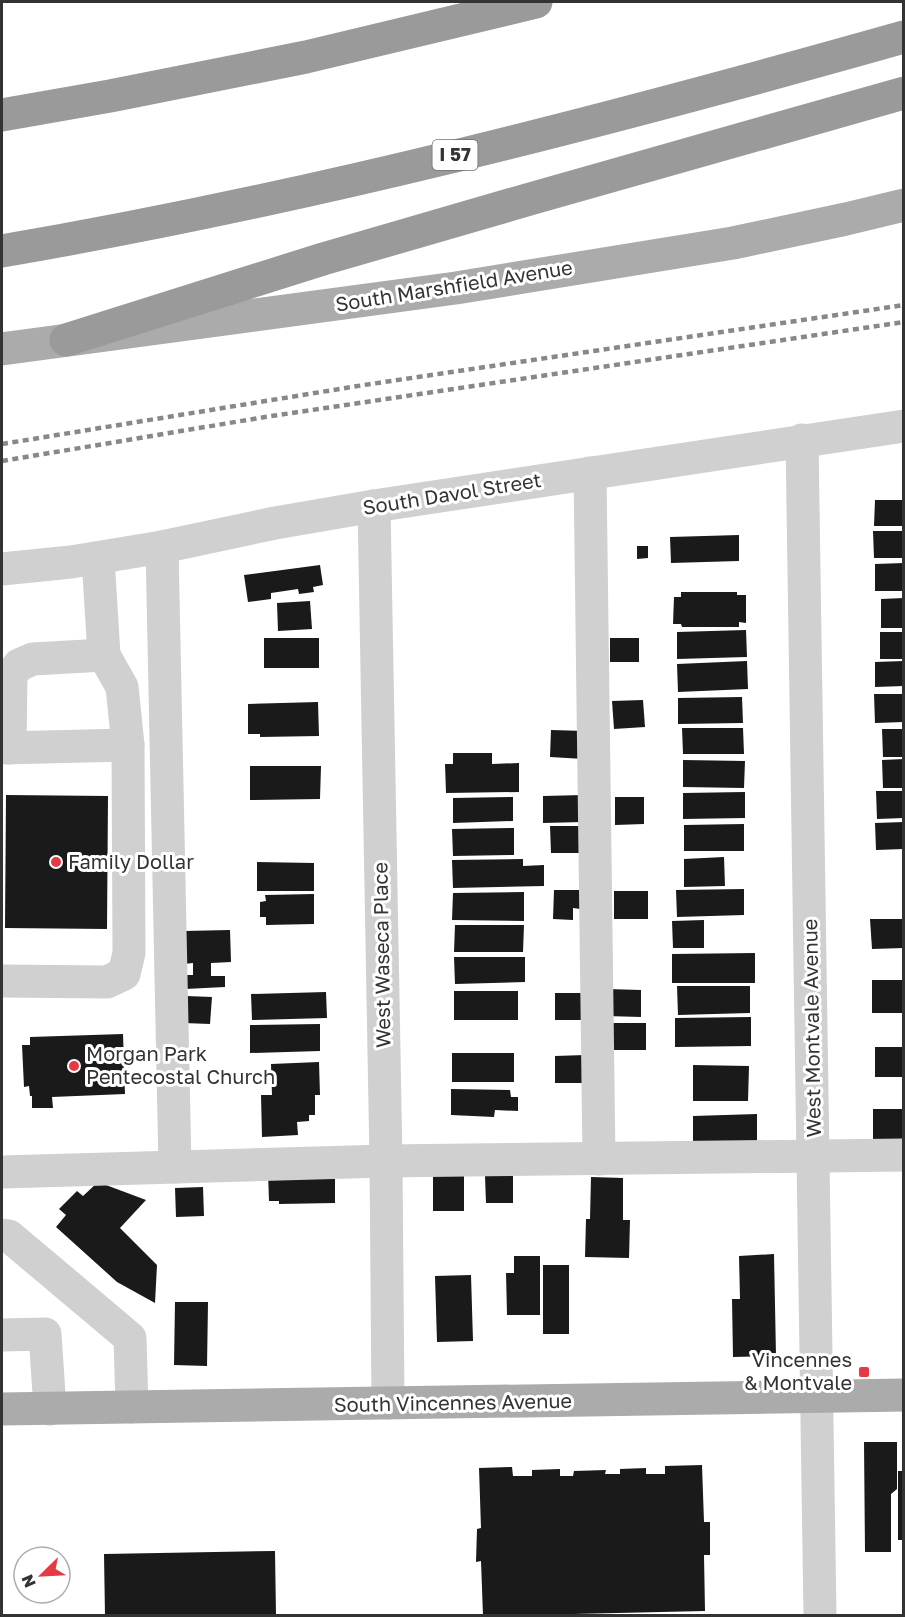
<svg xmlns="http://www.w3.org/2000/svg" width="905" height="1617" font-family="'Golos Text',sans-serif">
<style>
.building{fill:#1a1a1a}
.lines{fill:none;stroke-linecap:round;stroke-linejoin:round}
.minor{stroke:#d0d0d0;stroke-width:33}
.major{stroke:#ababab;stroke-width:33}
.highway{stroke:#9a9a9a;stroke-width:33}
.rail{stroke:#888;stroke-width:4.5;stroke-dasharray:6 4.5;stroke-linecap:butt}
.poi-dot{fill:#e63946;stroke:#fff;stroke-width:2}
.labels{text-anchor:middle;stroke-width:6;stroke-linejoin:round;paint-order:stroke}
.shield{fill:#fff;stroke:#707070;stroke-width:1.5}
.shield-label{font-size:18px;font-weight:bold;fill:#333}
.street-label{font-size:20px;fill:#333;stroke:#fff}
.poi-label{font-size:20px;fill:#333;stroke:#fff;text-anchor:start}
</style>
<rect width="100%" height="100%" fill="#fff"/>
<g class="building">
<polygon points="875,500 904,500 904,526 874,526"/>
<polygon points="873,531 904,531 904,558 874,558"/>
<polygon points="739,535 739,561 671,563 670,537"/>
<polygon points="637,546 648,546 648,558 637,559"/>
<polygon points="904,563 904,591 875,591 875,564"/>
<polygon points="320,565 323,585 313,587 314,592 299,594 298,589 271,593 271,599 248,602 244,575"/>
<polygon points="681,592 737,592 737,595 746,595 746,623 739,622 739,627 682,627 681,624 673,624 674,597 681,597"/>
<polygon points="904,598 904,628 881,628 881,599"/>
<polygon points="310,601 312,629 278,631 277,603"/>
<polygon points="746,630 747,657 677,659 677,632"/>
<rect x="880" y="632" width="24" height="27"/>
<rect x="264" y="638" width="55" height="30"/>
<rect x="610" y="638" width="29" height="24"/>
<polygon points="747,661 748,689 678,692 677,664"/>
<polygon points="904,661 904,686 875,687 875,662"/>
<polygon points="874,694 904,694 904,722 875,723"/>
<polygon points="742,697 743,723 678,724 678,698"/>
<polygon points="643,700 645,727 614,729 612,701"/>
<polygon points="318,702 319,736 260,737 260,734 248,734 248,704"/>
<polygon points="682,728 743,728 744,754 683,754"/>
<polygon points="882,729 904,729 904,757 883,757"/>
<polygon points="551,730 585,731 584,759 550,757"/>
<polygon points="453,753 492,753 492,764 519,763 519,792 446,793 445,764 453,764"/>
<polygon points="904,759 904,788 883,788 882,760"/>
<polygon points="683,760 745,761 744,788 683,787"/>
<polygon points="250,766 321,766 320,799 250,800"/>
<polygon points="876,791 904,791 904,818 877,819"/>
<polygon points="745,792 745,818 683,819 683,793"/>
<polygon points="6,795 108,796 107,929 5,928"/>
<polygon points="583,795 583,822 543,823 543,796"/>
<polygon points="513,797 513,821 453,823 453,798"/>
<polygon points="615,797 644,797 644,824 615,825"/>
<polygon points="904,822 904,849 876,850 875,823"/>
<polygon points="744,824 744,851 684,851 684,825"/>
<polygon points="550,826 582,826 582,853 551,853"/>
<polygon points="514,828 514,855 453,856 452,829"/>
<polygon points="724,857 725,886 684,887 684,859"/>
<polygon points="523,859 523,866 544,865 544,886 453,888 452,860"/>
<polygon points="257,862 314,863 314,891 257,891"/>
<polygon points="744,889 744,915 677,917 676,890"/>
<polygon points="554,890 580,890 580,909 573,908 573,920 553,919"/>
<rect x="614" y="891" width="34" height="28"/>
<polygon points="524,892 524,921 452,920 453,893"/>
<polygon points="314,894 314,924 266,925 266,917 260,917 260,902 266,901 265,895"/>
<polygon points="870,919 904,919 904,948 872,949"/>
<polygon points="704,920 704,948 673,948 672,921"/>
<polygon points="455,925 524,925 523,952 454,952"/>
<polygon points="230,930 231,962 211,963 211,976 225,976 225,987 185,989 184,975 193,975 193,963 184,964 184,931"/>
<polygon points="755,953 755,983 672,983 672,954"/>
<polygon points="454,957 525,957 525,982 455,984"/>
<rect x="872" y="980" width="32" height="33"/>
<polygon points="677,986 750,986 750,1013 678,1015"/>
<polygon points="607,989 641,990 641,1017 606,1016"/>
<rect x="454" y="991" width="64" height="29"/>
<polygon points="326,992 327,1018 252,1020 251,994"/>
<polygon points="555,993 586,993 585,1020 555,1020"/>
<polygon points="186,996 212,997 210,1024 184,1023"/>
<polygon points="751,1017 751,1046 675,1047 675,1018"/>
<rect x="611" y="1023" width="35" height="27"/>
<polygon points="320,1024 320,1051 250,1053 250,1025"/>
<polygon points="123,1034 125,1094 52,1097 53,1108 32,1108 32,1096 30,1096 29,1086 24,1087 22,1045 30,1045 30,1037"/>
<rect x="875" y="1047" width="29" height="30"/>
<rect x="452" y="1053" width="62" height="29"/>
<polygon points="585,1055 585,1083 555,1083 555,1056"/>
<polygon points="319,1062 320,1095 315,1095 315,1115 309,1115 309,1121 297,1122 298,1135 262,1137 261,1095 272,1095 271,1064"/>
<polygon points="693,1065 749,1066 748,1101 693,1101"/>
<polygon points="451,1089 510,1090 511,1097 518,1097 518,1111 495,1110 494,1117 451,1115"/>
<rect x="873" y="1109" width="31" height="33"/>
<polygon points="757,1114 757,1144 693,1145 693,1116"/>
<polygon points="335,1171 335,1203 279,1204 279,1201 269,1201 268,1172"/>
<rect x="433" y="1176" width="31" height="35"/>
<polygon points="485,1176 513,1176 513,1203 486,1203"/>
<polygon points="591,1177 623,1178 623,1220 630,1220 629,1258 585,1257 586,1219 590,1219"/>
<polygon points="98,1182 146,1200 120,1228 157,1265 155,1303 117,1282 56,1227 66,1215 59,1209 77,1191 83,1196"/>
<polygon points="203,1187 204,1216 176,1217 175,1188"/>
<polygon points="774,1254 776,1356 733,1357 732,1299 740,1299 739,1256"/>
<polygon points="514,1256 540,1256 540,1315 507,1315 506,1273 514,1273"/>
<rect x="543" y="1265" width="26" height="69"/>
<polygon points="471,1275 473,1341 437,1342 435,1276"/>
<polygon points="175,1302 208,1302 207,1366 174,1365"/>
<polygon points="864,1442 897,1442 897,1489 891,1494 891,1552 865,1552"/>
<polygon points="702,1465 704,1522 710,1522 710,1555 704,1555 705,1611 483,1616 481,1561 476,1562 477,1529 481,1528 479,1468 512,1467 513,1476 532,1476 532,1470 560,1469 560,1476 573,1476 574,1471 606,1470 605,1474 620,1474 620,1469 646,1468 646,1474 665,1474 665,1466"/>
<rect x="898" y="1471" width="6" height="69"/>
<polygon points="275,1551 276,1616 105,1616 104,1554"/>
</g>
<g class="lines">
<g class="minor">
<polyline points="802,440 820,1616"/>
<polyline points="590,473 599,1159"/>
<polyline points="374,506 386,1161 388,1403"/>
<polyline points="162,547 175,1167"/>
<polyline points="2,569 71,562 162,547 275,523 374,506 904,426"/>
<polyline points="2,748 128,745"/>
<polyline points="10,748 11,675 19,665 33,659 104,655 98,558"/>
<polyline points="2,981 107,982 124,974 129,953 128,745 122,687 104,655"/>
<polyline points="2,1172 386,1161 904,1155"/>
<polyline points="2,1235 9,1236 130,1338 132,1407"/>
<polyline points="2,1335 45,1334 50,1409"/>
</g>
<g class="major">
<polyline points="2,349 456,288 733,243 846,219 904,205"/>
<polyline points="2,1409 904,1395"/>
</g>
<g class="highway">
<polyline points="2,115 110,96 306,57 536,2"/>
<path d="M2,251C306,199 606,121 904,37"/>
<polyline points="66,340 323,259 530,199 904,93"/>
</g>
<g class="rail">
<polyline points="2,444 364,385 904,305"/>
<polyline points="2,461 265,417 904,322"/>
</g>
</g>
<g class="poi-dot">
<circle cx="56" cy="862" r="6"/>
<circle cx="74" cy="1066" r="6"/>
<rect x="858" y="1366" width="12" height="12" rx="3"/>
</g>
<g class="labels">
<rect class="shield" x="432.5" y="140" width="45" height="30" rx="4.5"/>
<g class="shield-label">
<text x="455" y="161">I 57</text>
</g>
<g class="street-label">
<text transform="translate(454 286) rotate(-9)" y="7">South Marshfield Avenue</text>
<text transform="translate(452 494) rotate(-9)" y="7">South Davol Street</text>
<text transform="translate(382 955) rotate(-91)" y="7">West Waseca Place</text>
<text transform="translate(812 1028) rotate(-91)" y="7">West Montvale Avenue</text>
<text transform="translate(453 1403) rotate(-1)" y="7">South Vincennes Avenue</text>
</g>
<g class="poi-label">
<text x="68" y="869">Family Dollar</text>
<text x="86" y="1061">Morgan Park<tspan x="86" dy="23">Pentecostal Church</tspan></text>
<text x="852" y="1367" text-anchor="end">Vincennes<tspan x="852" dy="23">&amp; Montvale</tspan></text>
</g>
</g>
<rect width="905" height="1617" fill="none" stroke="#333333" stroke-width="6"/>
<g transform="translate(42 1575) rotate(246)"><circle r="28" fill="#ffffff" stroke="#adadad" stroke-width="1.5"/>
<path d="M0-4.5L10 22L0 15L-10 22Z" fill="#e63946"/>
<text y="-9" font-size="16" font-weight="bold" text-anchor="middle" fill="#333333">N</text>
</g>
</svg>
